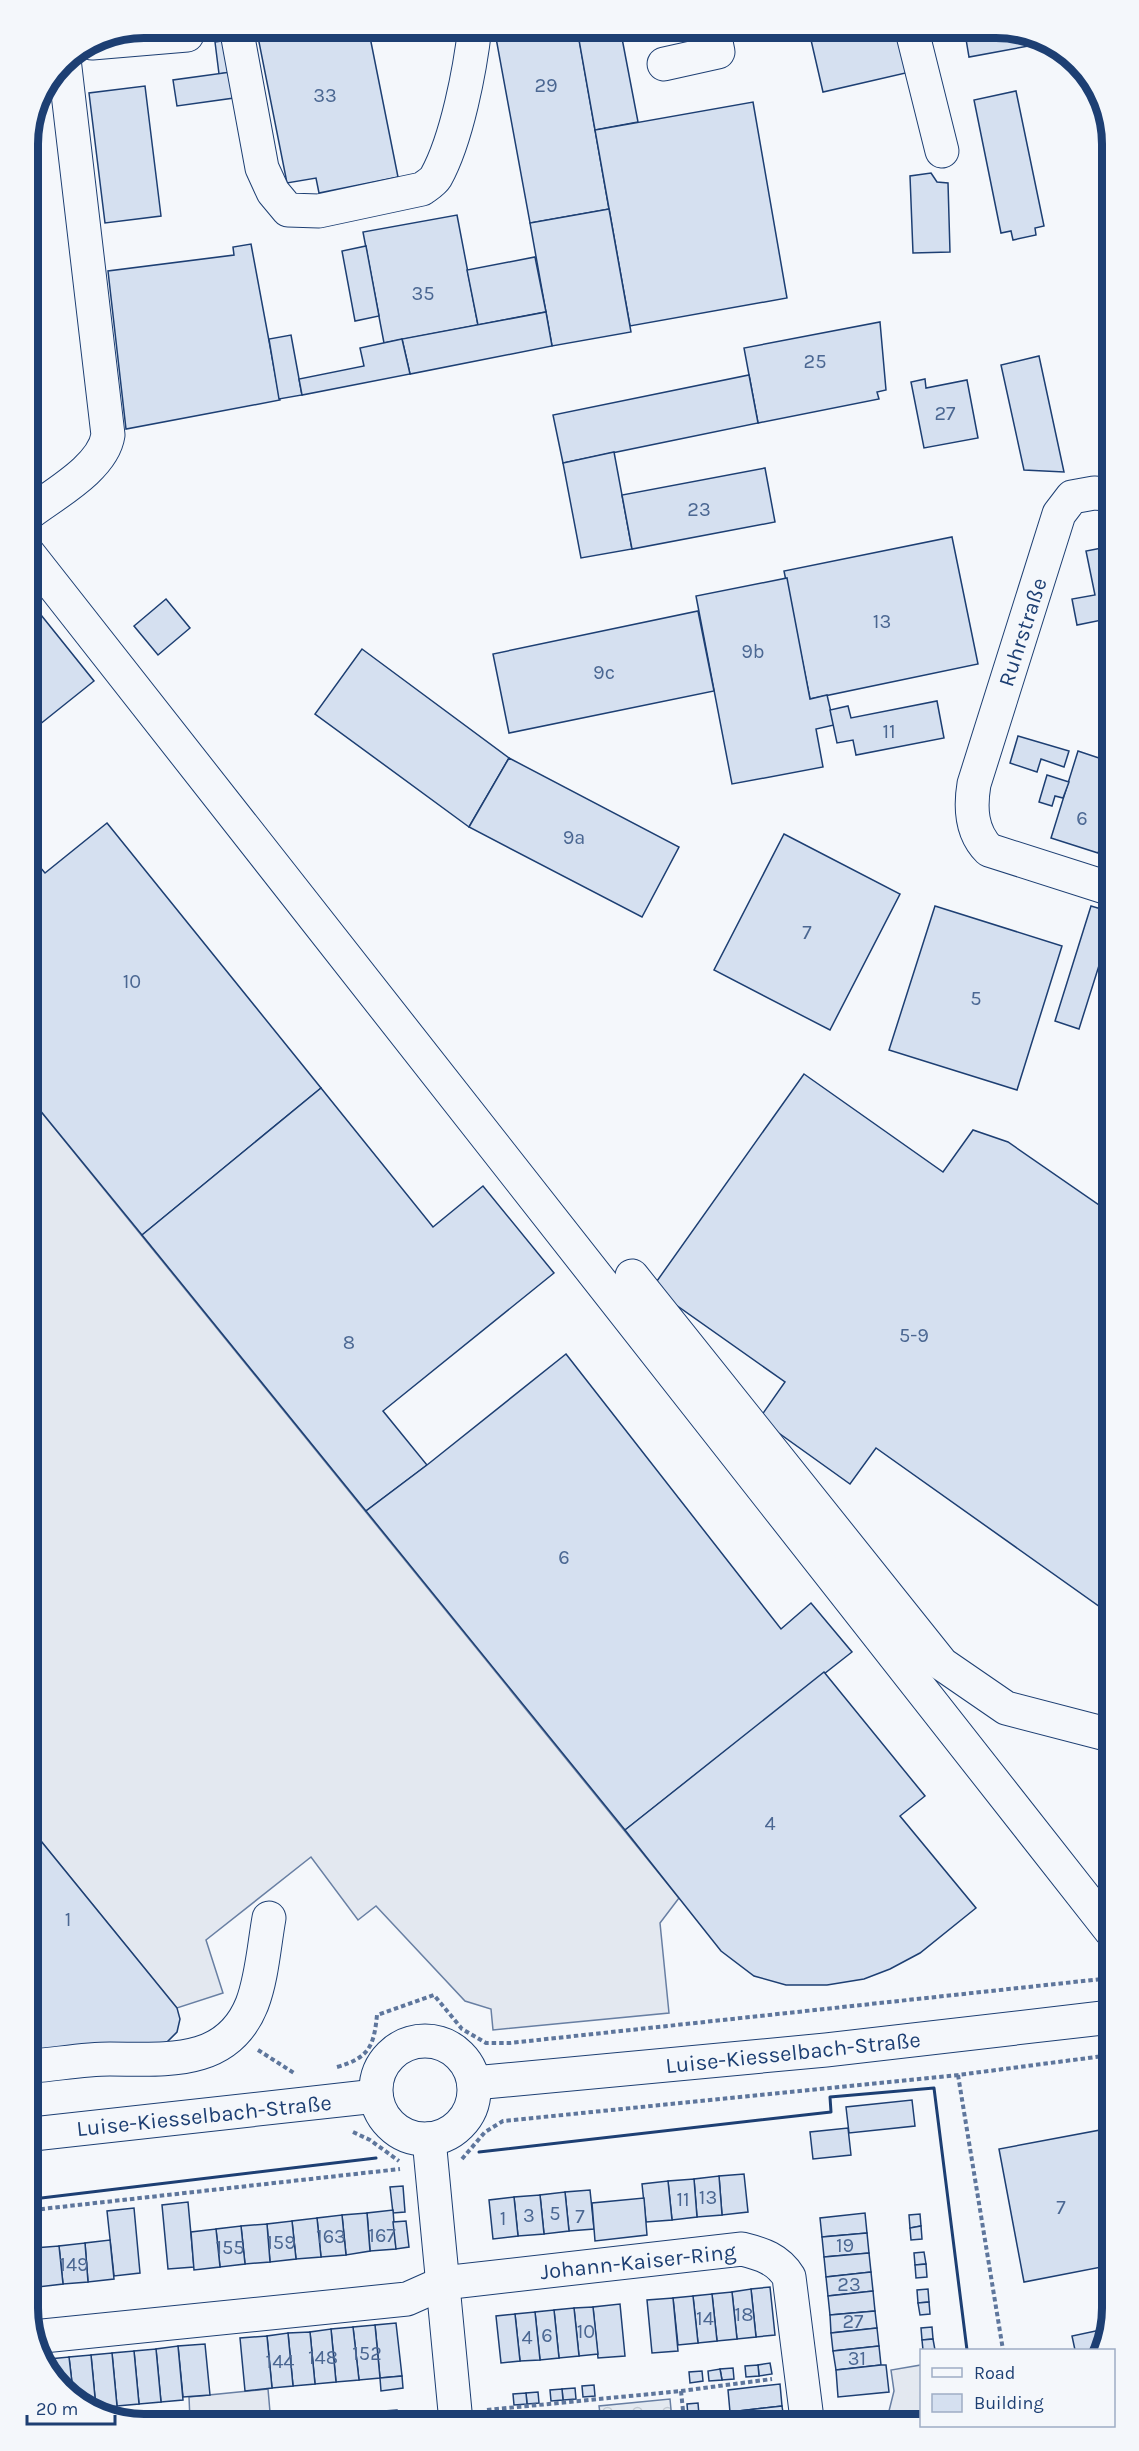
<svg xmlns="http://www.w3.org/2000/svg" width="1139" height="2451" font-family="Karla,sans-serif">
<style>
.park{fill:url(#park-crowns);stroke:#687fa3;stroke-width:1.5}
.parking{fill:#e3e8f0;stroke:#687fa3;stroke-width:1.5}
.building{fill:#d5e0f0;stroke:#1d3f73;stroke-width:1.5}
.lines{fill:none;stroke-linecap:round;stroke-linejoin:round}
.minor-casing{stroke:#1d3f73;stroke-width:35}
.path{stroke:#5e769c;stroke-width:4;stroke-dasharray:4.5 3;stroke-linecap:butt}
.minor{stroke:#f4f7fb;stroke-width:33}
.wall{stroke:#1d3f73;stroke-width:3}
.labels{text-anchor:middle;stroke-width:4.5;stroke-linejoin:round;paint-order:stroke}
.number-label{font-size:20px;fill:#4b6792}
.street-label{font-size:22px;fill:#1d3f73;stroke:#f4f7fb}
.rim{fill:none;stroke:#1d3f73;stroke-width:8}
</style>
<defs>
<pattern id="park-crowns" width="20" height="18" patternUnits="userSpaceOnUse" patternTransform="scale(1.5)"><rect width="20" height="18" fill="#e3e9f0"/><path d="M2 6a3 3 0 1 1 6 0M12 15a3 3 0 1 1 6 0" fill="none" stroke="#c2c9d1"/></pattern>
</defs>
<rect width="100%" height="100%" fill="#f4f7fb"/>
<polygon class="park" points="670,2399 672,2420 601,2421 599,2406"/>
<g class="parking">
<polygon points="30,1098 679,1898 660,1923 669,2013 493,2030 491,2009 465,2001 376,1906 358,1920 311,1857 206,1940 223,1993 177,2008 32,1830"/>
<polygon points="921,2365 921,2418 887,2419 894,2391 891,2370"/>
<polygon points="268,2389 270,2412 190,2420 189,2397"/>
</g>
<g class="building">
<polygon points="256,27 368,27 398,177 319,193 316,178 287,183"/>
<polygon points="494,27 577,27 609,209 530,223"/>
<polygon points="808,27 900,27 910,72 823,92"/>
<polygon points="964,27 1003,27 1045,43 969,57"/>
<polygon points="621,33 638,122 595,130 579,40"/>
<polygon points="234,39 238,71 219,74 215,42"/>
<polygon points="238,71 241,97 177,106 173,80"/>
<polygon points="145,86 161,216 105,223 89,93"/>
<polygon points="1016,91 1044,226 1035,228 1036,235 1013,240 1011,231 1001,233 974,100"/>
<polygon points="753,102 787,298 630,326 595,130"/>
<polygon points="931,173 937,182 948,183 950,252 913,253 910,176"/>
<polygon points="609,209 631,332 552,346 530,223"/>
<polygon points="457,215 478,325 384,343 363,232"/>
<polygon points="251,244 280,400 126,429 108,271 234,255 233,247"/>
<polygon points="366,246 379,316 355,321 342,251"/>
<polygon points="535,257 546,312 478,325 467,270"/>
<polygon points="546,312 552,346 410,374 402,339"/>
<polygon points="880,322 886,390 877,392 879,399 758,423 744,348"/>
<polygon points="291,335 302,395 279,399 269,339"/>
<polygon points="402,339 410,374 302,395 299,379 364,366 360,348"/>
<polygon points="1039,356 1064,472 1024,470 1001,365"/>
<polygon points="749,375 758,423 563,463 553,415"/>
<polygon points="925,379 926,388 967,380 978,438 924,448 911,382"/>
<polygon points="614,452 632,549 581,558 563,463"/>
<polygon points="765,468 775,522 632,549 622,495"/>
<polygon points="952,537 978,664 810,699 784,571"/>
<polygon points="1107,547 1107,619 1077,625 1072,599 1095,595 1086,551"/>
<polygon points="787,578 810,699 827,695 834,725 816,729 823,767 732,784 696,596"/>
<polygon points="166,599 190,628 158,655 134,626"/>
<polygon points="29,600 94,681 29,733"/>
<polygon points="698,611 714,691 509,733 493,654"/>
<polygon points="362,649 509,758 469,827 315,714"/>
<polygon points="937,701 944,738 856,755 853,740 837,743 830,710 848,706 851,718"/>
<polygon points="1018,736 1069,751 1064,767 1041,759 1037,772 1010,763"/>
<polygon points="1078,751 1108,761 1108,844 1102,842 1098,853 1051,838"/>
<polygon points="509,758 679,847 642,917 469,827"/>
<polygon points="1047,775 1069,782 1063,798 1055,796 1052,806 1039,802"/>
<polygon points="107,823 321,1088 142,1235 30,1098 29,854 45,873"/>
<polygon points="784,834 900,894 830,1030 714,970"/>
<polygon points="935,906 1062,946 1017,1090 889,1050"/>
<polygon points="1091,906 1108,911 1108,937 1079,1029 1055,1021"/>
<polygon points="804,1074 943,1172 973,1130 1008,1142 1109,1212 1110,1614 876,1448 850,1484 759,1419 785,1382 652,1288"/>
<polygon points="321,1088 433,1227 483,1186 554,1273 383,1411 427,1465 366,1511 142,1235"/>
<polygon points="566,1354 781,1629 811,1603 852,1652 625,1830 366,1511 427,1465"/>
<polygon points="824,1672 925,1796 900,1816 976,1908 920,1953 890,1969 864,1979 827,1985 786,1985 754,1976 721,1951 625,1830"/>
<polygon points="32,1830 177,2008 180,2019 177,2032 166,2043 33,2058"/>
<polygon points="912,2100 915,2126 849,2133 846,2107"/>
<polygon points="848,2128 851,2155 813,2159 810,2132"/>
<polygon points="1111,2128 1112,2265 1024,2282 999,2149"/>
<polygon points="744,2174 748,2212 722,2215 719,2176"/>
<polygon points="719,2176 722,2215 697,2217 694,2179"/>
<polygon points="694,2179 697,2217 672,2220 668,2181"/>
<polygon points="668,2181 672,2220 646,2222 642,2184"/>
<polygon points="403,2186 405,2212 393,2213 390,2187"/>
<polygon points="590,2190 594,2229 569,2231 565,2192"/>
<polygon points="565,2192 569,2231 544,2234 540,2195"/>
<polygon points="540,2195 544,2234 518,2236 514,2197"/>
<polygon points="514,2197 518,2236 493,2239 489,2200"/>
<polygon points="644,2198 647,2235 595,2241 592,2203"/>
<polygon points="188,2202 194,2267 168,2269 162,2205"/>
<polygon points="134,2208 140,2273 114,2276 107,2211"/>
<polygon points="393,2210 396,2249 370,2251 367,2213"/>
<polygon points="367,2213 370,2251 346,2255 342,2215"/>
<polygon points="865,2213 867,2233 822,2237 820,2218"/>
<polygon points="920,2214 921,2226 910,2228 909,2215"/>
<polygon points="342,2215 346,2255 321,2257 317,2218"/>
<polygon points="317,2218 321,2257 296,2259 292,2221"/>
<polygon points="292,2221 296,2259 270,2262 267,2224"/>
<polygon points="406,2221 409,2247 396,2249 393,2222"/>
<polygon points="267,2224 270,2262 245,2264 241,2226"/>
<polygon points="241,2226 245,2264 220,2267 216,2229"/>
<polygon points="921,2226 922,2239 911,2240 910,2228"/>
<polygon points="216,2229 220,2267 194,2270 191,2232"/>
<polygon points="867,2233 869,2253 824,2257 822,2237"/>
<polygon points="110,2240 114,2279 88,2282 85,2243"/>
<polygon points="85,2243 88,2282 63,2284 59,2246"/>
<polygon points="59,2246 63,2284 38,2287 34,2248"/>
<polygon points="33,2248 38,2287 33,2287"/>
<polygon points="924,2252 926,2264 915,2265 914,2253"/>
<polygon points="869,2253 871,2272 826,2277 824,2257"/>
<polygon points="926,2264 927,2277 916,2278 915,2265"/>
<polygon points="871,2272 873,2291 828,2296 826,2277"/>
<polygon points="770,2287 775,2335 756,2337 751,2289"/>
<polygon points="751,2289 756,2337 737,2339 732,2292"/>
<polygon points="928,2289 929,2302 918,2303 917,2290"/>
<polygon points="873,2291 875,2311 830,2315 828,2296"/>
<polygon points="732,2292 737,2339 717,2341 712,2294"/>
<polygon points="712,2294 717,2341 698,2343 693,2296"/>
<polygon points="693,2296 698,2343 678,2345 673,2298"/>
<polygon points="673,2298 678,2351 652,2353 647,2300"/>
<polygon points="929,2302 930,2314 920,2315 918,2303"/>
<polygon points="620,2304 625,2356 598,2358 593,2307"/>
<polygon points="593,2307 598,2354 579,2356 574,2308"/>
<polygon points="574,2308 579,2356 559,2358 554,2310"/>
<polygon points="554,2310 559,2358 540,2360 535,2312"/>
<polygon points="875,2311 877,2328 831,2333 830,2315"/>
<polygon points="535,2312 540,2360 520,2361 515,2314"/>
<polygon points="515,2314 520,2361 501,2363 496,2316"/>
<polygon points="396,2323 402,2376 380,2378 375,2325"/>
<polygon points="375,2325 380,2378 359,2380 353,2327"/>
<polygon points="353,2327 359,2380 336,2382 331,2329"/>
<polygon points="932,2327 933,2339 922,2340 921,2328"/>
<polygon points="877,2328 879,2346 833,2351 831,2333"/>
<polygon points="331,2329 336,2382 315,2384 310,2332"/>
<polygon points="1105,2329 1099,2350 1075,2350 1072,2336"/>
<polygon points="310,2332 315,2384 293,2386 288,2333"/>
<polygon points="288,2333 293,2386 272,2388 267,2336"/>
<polygon points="267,2336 272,2388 245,2391 240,2338"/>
<polygon points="933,2339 935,2350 923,2350 922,2340"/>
<polygon points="205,2344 210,2395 183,2397 178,2346"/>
<polygon points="178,2346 183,2400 161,2402 156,2349"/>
<polygon points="879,2346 881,2365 836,2370 833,2351"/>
<polygon points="156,2349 161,2402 139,2404 134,2351"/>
<polygon points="134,2351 139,2404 117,2406 112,2353"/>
<polygon points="112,2353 117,2406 96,2408 91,2355"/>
<polygon points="91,2355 96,2408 94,2408 74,2400 69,2357"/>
<polygon points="69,2357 74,2400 50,2367 49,2359"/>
<polygon points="770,2363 772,2374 759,2376 758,2365"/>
<polygon points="758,2365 759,2376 746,2377 745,2366"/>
<polygon points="881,2365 886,2365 889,2392 838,2397 836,2370"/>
<polygon points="733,2368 734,2379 722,2380 720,2369"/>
<polygon points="720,2369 722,2380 709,2381 708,2371"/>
<polygon points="702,2371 703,2381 690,2383 689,2372"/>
<polygon points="402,2376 403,2388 381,2391 380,2378"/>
<polygon points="780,2384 782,2406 730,2412 728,2390"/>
<polygon points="594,2385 595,2396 583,2397 582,2386"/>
<polygon points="575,2388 576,2399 563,2400 562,2389"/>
<polygon points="562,2389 563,2400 551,2401 550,2390"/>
<polygon points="538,2392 539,2403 527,2404 526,2393"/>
<polygon points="526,2393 527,2404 514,2405 513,2394"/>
<polygon points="698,2403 699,2415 688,2416 687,2404"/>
<polygon points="782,2406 784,2419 731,2420 730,2412"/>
<polygon points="397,2410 398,2421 385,2422 384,2411"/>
<polygon points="384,2411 385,2422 373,2422 372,2413"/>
<polygon points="355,2414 356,2422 343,2422 343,2416"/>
<polygon points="556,2415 556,2421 503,2421"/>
</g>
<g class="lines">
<defs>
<g id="minor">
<path d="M236,27L262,168L273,192L288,210L319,211L422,189C426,186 433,182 436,177C457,139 470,70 475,27"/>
<polyline points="911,27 942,151"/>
<polyline points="92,41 92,43 187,35"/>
<polyline points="664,64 718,52 713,27"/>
<path d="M1107,494L1094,493L1072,497L1059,514L974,784C970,808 971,832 989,850L1108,888"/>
<path d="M28,514C54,494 103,468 108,435L64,59"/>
<polyline points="28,553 1111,1931"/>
<polyline points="632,1276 942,1664 1006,1708 1110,1735"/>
<circle cx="425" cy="2090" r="49"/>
<path d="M33,2066C58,2064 84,2059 110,2059C165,2059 227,2067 252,2004C262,1978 264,1946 269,1918"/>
<polyline points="474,2083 826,2050 1111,2017"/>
<polyline points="33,2134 376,2096"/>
<polyline points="429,2139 456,2422"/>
<path d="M33,2337L407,2299L443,2283L742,2249C762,2254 778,2259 789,2277L807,2419"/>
</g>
</defs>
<use href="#minor" class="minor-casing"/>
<g class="path">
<polyline points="258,2050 294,2073"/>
<path d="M337,2067C369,2058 374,2046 377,2015L434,1995L462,2029L486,2043H510L1111,1978"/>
<polyline points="958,2075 1003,2350"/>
<polyline points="353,2132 370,2140 399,2161"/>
<polyline points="462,2159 485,2132 503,2121 958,2075 1111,2055"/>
<polyline points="33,2210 400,2169"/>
<polyline points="681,2391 684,2420"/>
<polyline points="487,2410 681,2391 772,2379"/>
<polyline points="231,2415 232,2423"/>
</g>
<use href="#minor" class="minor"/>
<g class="wall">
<polyline points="479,2152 831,2112 830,2097 934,2088 967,2350"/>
<polyline points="33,2199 376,2158"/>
</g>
</g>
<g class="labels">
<g class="number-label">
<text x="546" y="92">29</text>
<text x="325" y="102">33</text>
<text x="423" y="300">35</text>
<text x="815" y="368">25</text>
<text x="945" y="420">27</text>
<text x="699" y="516">23</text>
<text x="882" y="628">13</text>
<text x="753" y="658">9b</text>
<text x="604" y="679">9c</text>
<text x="889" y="738">11</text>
<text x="1082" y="825">6</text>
<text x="574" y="844">9a</text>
<text x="807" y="939">7</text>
<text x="132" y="988">10</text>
<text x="976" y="1005">5</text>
<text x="914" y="1342">5-9</text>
<text x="349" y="1349">8</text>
<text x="564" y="1564">6</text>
<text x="770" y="1830">4</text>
<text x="68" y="1926">1</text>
<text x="708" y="2204">13</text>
<text x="683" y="2206">11</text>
<text x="1061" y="2214">7</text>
<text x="555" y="2220">5</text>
<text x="529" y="2222">3</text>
<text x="580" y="2223">7</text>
<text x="503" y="2225">1</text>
<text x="382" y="2242">167</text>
<text x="331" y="2243">163</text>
<text x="281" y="2249">159</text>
<text x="845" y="2252">19</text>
<text x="230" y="2254">155</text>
<text x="74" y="2271">149</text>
<text x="849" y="2291">23</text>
<text x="744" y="2321">18</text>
<text x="705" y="2325">14</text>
<text x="853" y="2328">27</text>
<text x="586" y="2338">10</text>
<text x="547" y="2342">6</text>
<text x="527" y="2344">4</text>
<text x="367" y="2360">152</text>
<text x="323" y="2364">148</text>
<text x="857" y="2365">31</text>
<text x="280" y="2368">144</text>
</g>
<g class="street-label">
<text transform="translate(1022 632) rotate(-72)" y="8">Ruhrstraße</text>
<text transform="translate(793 2052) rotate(-6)" y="8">Luise-Kiesselbach-Straße</text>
<text transform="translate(204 2115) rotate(-6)" y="8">Luise-Kiesselbach-Straße</text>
<text transform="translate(638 2261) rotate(-6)" y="8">Johann-Kaiser-Ring</text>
</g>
</g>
<path d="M0 0H1139V2451H0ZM144 38H996A106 106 0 0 1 1102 144V2308A106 106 0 0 1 996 2414H144A106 106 0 0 1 38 2308V144A106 106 0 0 1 144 38Z" fill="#f4f7fb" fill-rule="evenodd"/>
<path class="rim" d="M144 38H996A106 106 0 0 1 1102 144V2308A106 106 0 0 1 996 2414H144A106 106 0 0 1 38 2308V144A106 106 0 0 1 144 38Z"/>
<rect x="920" y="2349" width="195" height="78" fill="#f4f7fb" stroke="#9eadc5" stroke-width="1.5"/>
<rect x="932" y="2368" width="30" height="9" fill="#f4f7fb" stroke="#9eadc5" stroke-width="1.5"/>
<text x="974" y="2379" font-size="18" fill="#1d3f73">Road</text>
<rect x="932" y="2394" width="30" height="18" fill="#d5e0f0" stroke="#9eadc5" stroke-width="1.5"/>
<text x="974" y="2409" font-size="18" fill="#1d3f73">Building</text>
<path d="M27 2415v9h88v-9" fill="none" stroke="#1d3f73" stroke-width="3"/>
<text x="36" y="2415" font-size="18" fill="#1d3f73" stroke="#f4f7fb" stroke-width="4.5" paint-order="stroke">20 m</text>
</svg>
